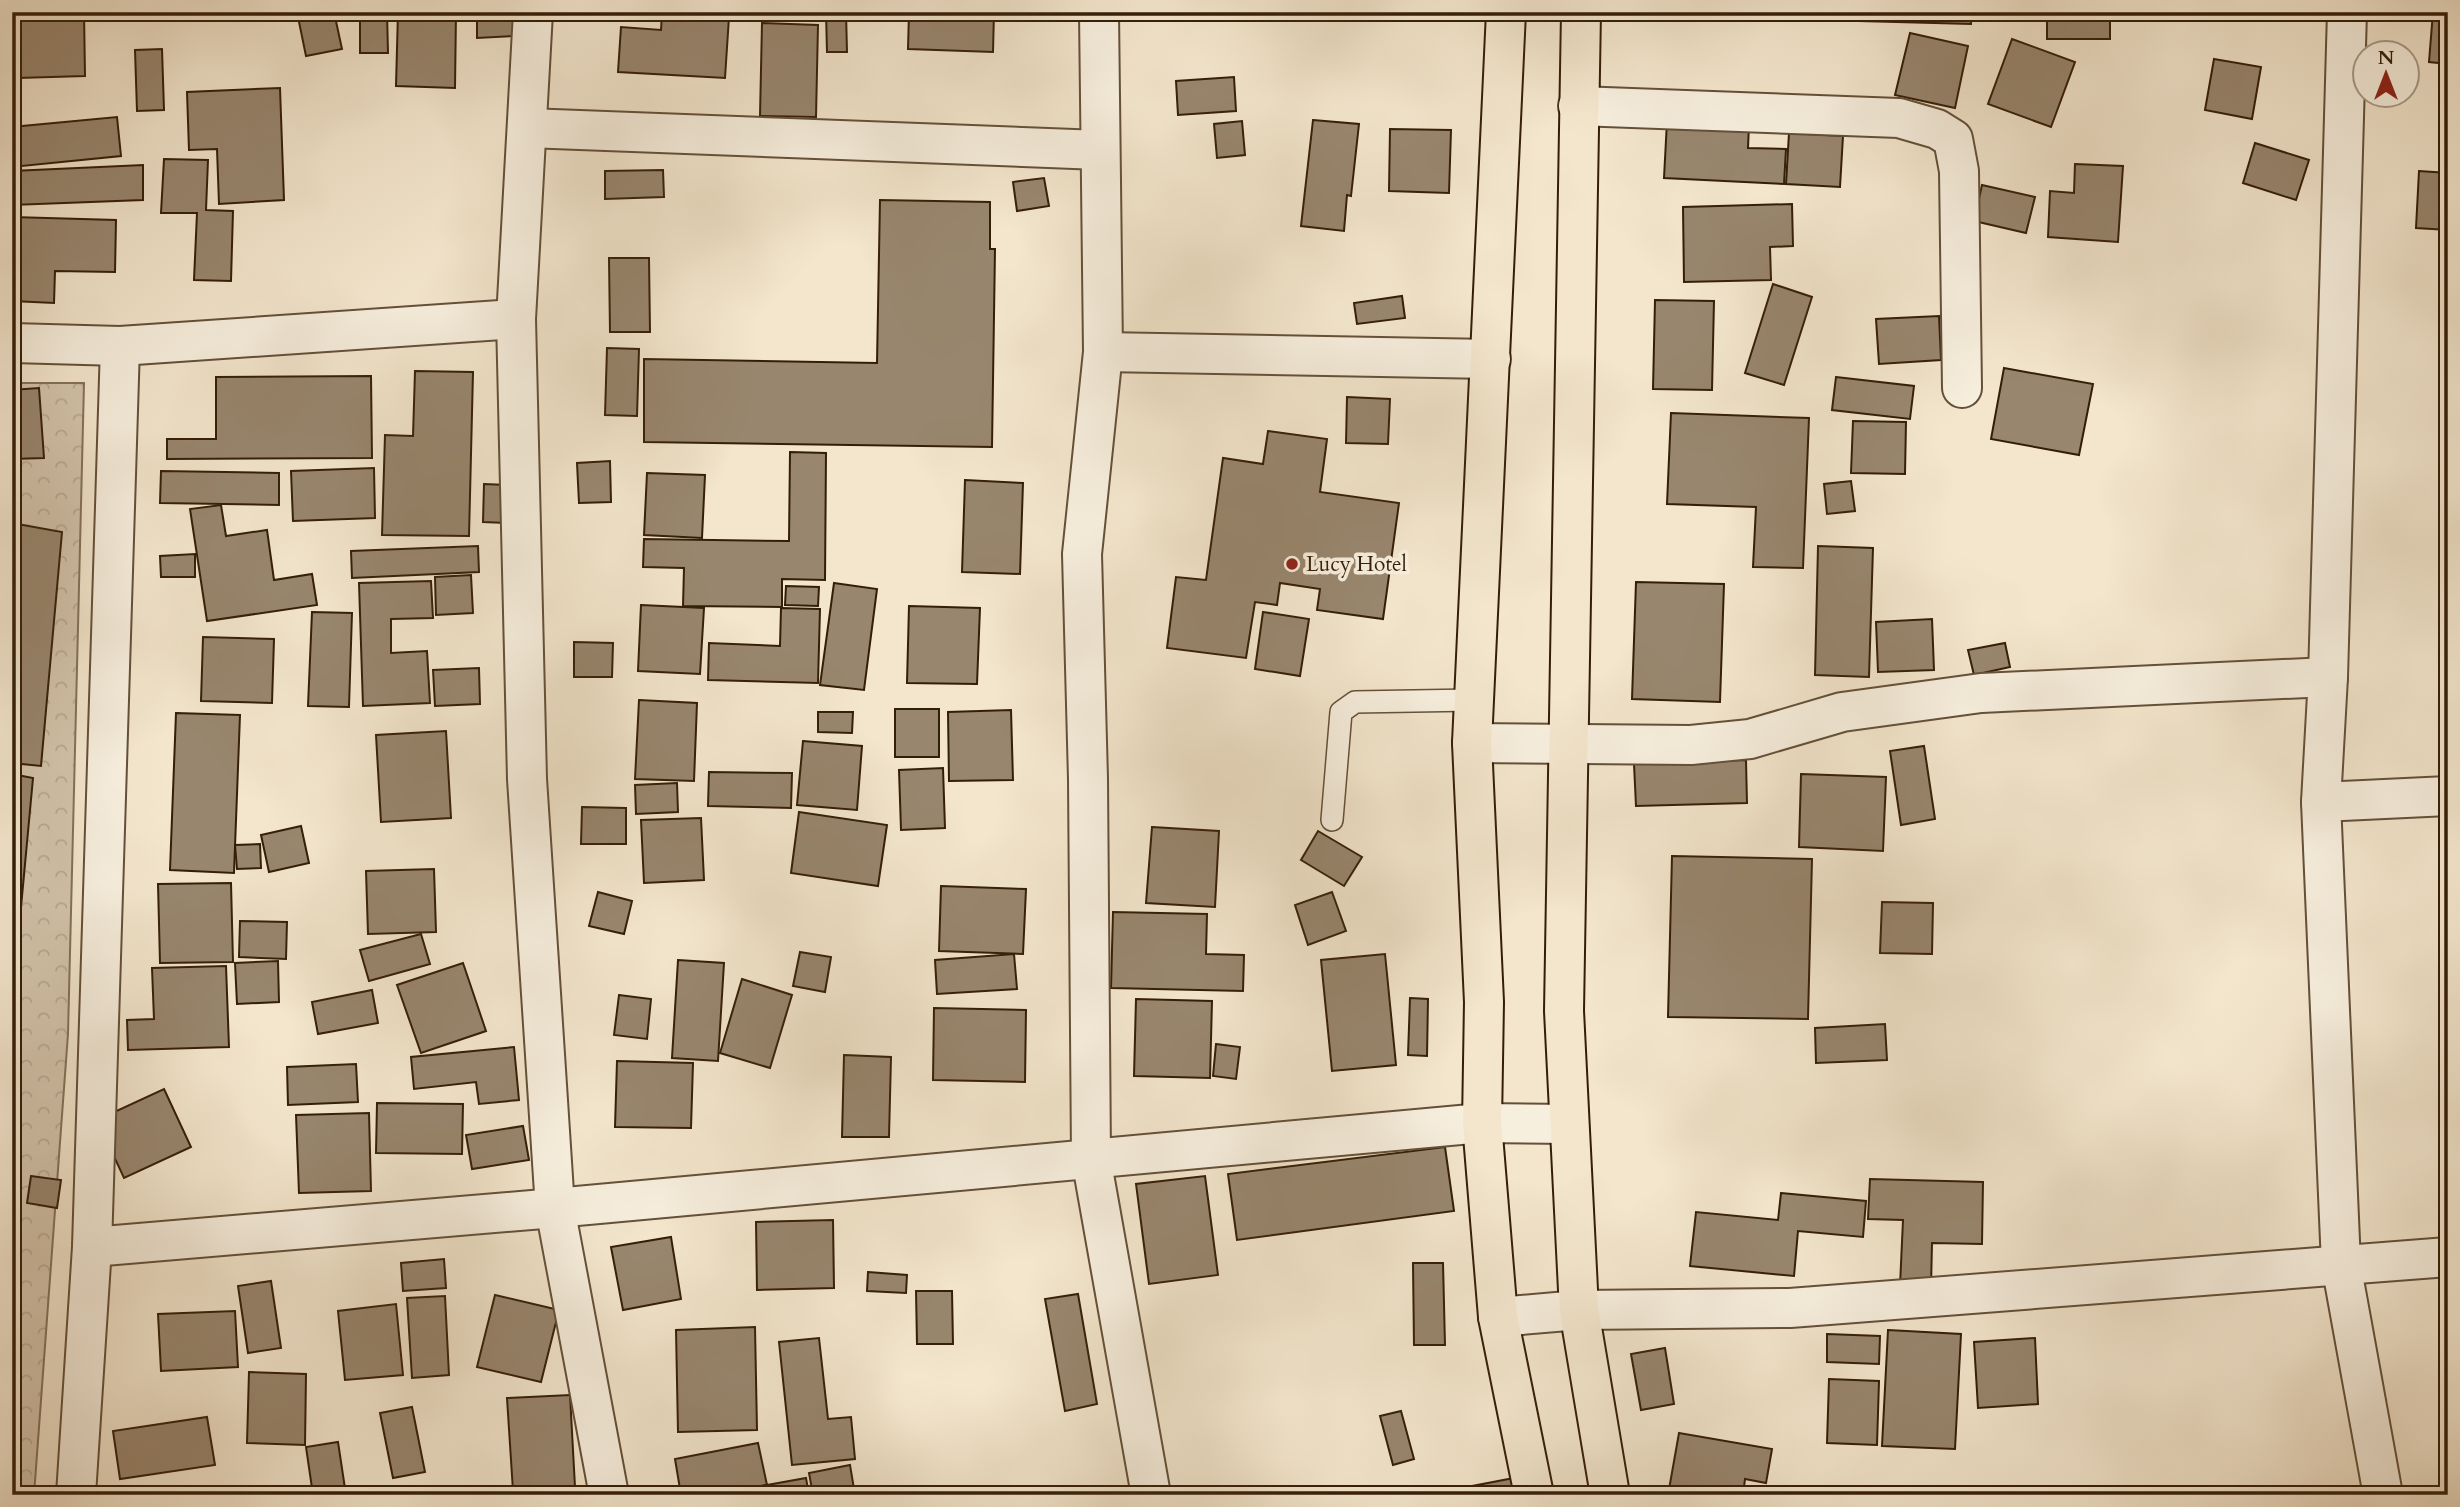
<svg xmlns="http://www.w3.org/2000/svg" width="2460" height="1507" font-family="Cardo,serif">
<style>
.forest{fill:url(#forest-crowns);stroke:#84715a;stroke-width:2}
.building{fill:#98866e;stroke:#351e08;stroke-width:2}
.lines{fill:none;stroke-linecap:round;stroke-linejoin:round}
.lane-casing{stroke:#645039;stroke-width:24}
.street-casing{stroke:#645039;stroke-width:42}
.highway-casing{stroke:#351e08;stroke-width:42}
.lane{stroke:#f7efde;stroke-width:21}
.street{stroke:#f7efde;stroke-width:38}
.highway{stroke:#f3e6cd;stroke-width:38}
.poi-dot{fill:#8f2418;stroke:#f7efde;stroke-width:2.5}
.labels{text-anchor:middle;stroke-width:7;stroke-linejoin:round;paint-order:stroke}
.poi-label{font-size:21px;fill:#351e08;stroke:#f7efde;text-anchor:start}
</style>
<defs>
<pattern id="forest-crowns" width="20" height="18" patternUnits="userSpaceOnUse" patternTransform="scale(1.75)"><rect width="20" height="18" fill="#d3c4ac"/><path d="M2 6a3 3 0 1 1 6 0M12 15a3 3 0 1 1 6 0" fill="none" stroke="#b6a892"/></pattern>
</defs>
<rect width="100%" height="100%" fill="#f3e6cd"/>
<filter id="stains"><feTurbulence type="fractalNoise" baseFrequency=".00286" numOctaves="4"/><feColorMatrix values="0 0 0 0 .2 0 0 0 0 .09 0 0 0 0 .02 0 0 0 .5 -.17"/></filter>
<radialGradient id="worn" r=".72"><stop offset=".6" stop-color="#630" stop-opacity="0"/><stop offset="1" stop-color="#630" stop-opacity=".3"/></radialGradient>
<polygon class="forest" points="12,383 84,383 68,1034 34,1495 12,1495"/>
<g class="building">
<polygon points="16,12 84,12 85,76 18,78"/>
<polygon points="297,12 334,12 342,49 306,56"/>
<polygon points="360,12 387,12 388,53 360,53"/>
<polygon points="398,12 456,12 455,88 396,86"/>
<polygon points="477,12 514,12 515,36 477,38"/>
<polygon points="826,12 846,12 847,52 827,52"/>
<polygon points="909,12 994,12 993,52 908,49"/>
<polygon points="1822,12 1971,12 1971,24 1821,20"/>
<polygon points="2433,12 2448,12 2448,64 2429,62"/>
<polygon points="662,13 729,17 725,78 618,72 621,27 661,30"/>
<rect x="2047" y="14" width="63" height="25"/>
<polygon points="762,23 818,25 816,117 760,116"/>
<polygon points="1910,33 1968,46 1955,108 1895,95"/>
<polygon points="2012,39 2075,62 2051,127 1988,104"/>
<polygon points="162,49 164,110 137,111 135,50"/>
<polygon points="2214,59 2261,67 2252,119 2205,110"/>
<polygon points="1234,77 1236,111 1178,115 1176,81"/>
<polygon points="280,88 284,200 219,204 217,149 189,150 187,92"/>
<polygon points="117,117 121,156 12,167 12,127"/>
<polygon points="1313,120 1359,124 1351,196 1347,195 1344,231 1301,226"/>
<polygon points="1242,121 1245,155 1217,158 1214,124"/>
<polygon points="1667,121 1749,125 1748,148 1786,149 1784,184 1664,178"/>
<polygon points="1390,129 1451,130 1449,193 1389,191"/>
<polygon points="1789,133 1843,136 1840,187 1786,184"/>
<polygon points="2255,143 2309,160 2296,200 2243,183"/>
<polygon points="164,159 208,160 206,210 233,211 231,281 194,280 197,213 161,213"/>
<polygon points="2075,164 2123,166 2118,242 2048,237 2050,191 2074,193"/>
<polygon points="143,165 143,200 12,205 12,171"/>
<polygon points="663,170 664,197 605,199 605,171"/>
<polygon points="2419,171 2448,173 2448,230 2416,228"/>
<polygon points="1044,178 1049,206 1017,211 1013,182"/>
<polygon points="1982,185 2035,197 2026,233 1974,221"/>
<polygon points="880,200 990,202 990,249 995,249 992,447 644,442 644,359 877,363"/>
<polygon points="1792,204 1793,246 1770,247 1771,280 1684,282 1683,207"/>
<polygon points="12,217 116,220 115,272 55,271 54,303 12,301"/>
<polygon points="609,258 649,258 650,332 610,332"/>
<polygon points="1773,284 1812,297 1784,385 1745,373"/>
<polygon points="1402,296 1405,318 1357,324 1354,303"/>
<polygon points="1655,300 1714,301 1712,390 1653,389"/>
<polygon points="1939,316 1941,360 1879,364 1876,319"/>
<polygon points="607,348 639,349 637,416 605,415"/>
<polygon points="2004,368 2093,384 2079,455 1991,439"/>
<polygon points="415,371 473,372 469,536 382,535 385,435 413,436"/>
<polygon points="371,376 372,458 167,459 167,439 216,439 216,377"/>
<polygon points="1836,377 1914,386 1910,419 1832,410"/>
<polygon points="39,388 44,458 12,459 12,390"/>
<polygon points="1347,397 1390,399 1388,444 1346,443"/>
<polygon points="1671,413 1809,418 1803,568 1753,567 1756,507 1667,504"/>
<polygon points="1853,421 1906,422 1905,474 1851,473"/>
<polygon points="1268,431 1327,439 1320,492 1399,503 1383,619 1317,610 1320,589 1280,583 1277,605 1255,602 1246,658 1167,648 1176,577 1206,580 1223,458 1263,464"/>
<polygon points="790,452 826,453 825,580 782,579 782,607 683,606 684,568 643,567 644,539 789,541"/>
<polygon points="610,461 611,502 579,503 577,463"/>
<polygon points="374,468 375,518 293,521 291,471"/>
<polygon points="161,471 279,473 279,505 160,503"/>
<polygon points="647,473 705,475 702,538 644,535"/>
<polygon points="965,480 1023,483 1020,574 962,572"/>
<polygon points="1851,481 1855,511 1827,514 1824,484"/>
<polygon points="484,484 507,485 506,523 483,522"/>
<polygon points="221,505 226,536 267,530 274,580 312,574 317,605 207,621 190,509"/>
<polygon points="12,523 62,532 41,766 12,763"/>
<polygon points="478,546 479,572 352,578 351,551"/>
<polygon points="1818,546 1873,548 1869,677 1815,675"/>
<polygon points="195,554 195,577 161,577 160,556"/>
<polygon points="471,575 473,613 436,615 435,577"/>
<polygon points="431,581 433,618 391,619 391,653 427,651 430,703 363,706 359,583"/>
<polygon points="1636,582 1724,584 1720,702 1632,699"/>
<polygon points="834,583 877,589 864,690 820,685"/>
<polygon points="786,586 819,587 818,606 785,605"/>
<polygon points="641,605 704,608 700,674 638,671"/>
<polygon points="909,606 980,608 977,684 907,683"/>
<polygon points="781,608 820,609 818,683 708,680 709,643 780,646"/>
<polygon points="312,612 352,613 349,707 308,706"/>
<polygon points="1263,612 1309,619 1300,676 1255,669"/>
<polygon points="1932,619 1934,670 1878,672 1876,622"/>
<polygon points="203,637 274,639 272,703 201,701"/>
<polygon points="574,642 613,643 612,677 574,677"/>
<polygon points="2005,643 2010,667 1974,675 1968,650"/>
<polygon points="479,668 480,704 435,706 433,670"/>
<polygon points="639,700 697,703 694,781 635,779"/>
<rect x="895" y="709" width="44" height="48"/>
<polygon points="1011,710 1013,780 949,781 948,712"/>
<polygon points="818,712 853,712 852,733 818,732"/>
<polygon points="176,713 240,715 234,873 170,870"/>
<polygon points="446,731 451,818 381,822 376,735"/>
<polygon points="803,741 862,746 857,810 797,805"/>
<polygon points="1924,746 1935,819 1901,825 1890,751"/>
<polygon points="1746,760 1747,803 1636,806 1634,764"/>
<polygon points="943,768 945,828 901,830 899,770"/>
<polygon points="709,772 792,773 791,808 708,806"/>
<polygon points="12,774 33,778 12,1004"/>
<polygon points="1801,774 1886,777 1883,851 1799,847"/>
<polygon points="677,783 678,812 636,814 635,785"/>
<polygon points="582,807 626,808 626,844 581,844"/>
<polygon points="799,812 887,825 878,886 791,873"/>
<polygon points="701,818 704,880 644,883 641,820"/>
<polygon points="301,826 309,863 269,872 261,835"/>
<polygon points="1152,827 1219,831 1215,907 1146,903"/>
<polygon points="1318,831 1362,857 1344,886 1301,860"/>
<polygon points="260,844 261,868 237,869 235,845"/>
<polygon points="1672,856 1812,859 1808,1019 1668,1017"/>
<polygon points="434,869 436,932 368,934 366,871"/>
<polygon points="231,883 233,962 160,963 158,884"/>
<polygon points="941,886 1026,889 1023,954 939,951"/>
<polygon points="598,892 632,901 624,934 589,926"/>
<polygon points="1332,892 1346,931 1308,945 1295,905"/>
<polygon points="1882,902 1933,903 1932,954 1880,953"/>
<polygon points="1113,912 1207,914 1206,954 1244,955 1243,991 1111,988"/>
<polygon points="240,921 287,922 286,959 239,957"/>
<polygon points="421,934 430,964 369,981 360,950"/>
<polygon points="800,952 831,957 825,992 793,986"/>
<polygon points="1014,954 1017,989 937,994 935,960"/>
<polygon points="1385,954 1396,1065 1332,1071 1321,960"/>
<polygon points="678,960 724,963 718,1061 672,1058"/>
<polygon points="278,961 279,1002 237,1004 235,963"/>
<polygon points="463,963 486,1031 421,1053 397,985"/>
<polygon points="226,966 229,1047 128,1050 127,1020 154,1019 152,968"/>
<polygon points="742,979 792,995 770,1068 720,1053"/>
<polygon points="372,990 378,1023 318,1034 312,1002"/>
<polygon points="619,995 651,999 647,1039 614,1035"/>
<polygon points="1410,998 1428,999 1427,1056 1408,1055"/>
<polygon points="1136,999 1212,1001 1210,1078 1134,1076"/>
<polygon points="934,1008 1026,1010 1025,1082 933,1080"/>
<polygon points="1885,1024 1887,1060 1816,1063 1815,1028"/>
<polygon points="1216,1044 1240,1047 1236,1079 1213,1076"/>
<polygon points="514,1047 519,1100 479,1104 476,1082 414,1089 411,1057"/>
<polygon points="844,1055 891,1057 889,1137 842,1137"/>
<polygon points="617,1061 693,1063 691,1128 615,1127"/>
<polygon points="356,1064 358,1102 288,1105 287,1067"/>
<polygon points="164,1089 191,1147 124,1178 97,1120"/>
<polygon points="377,1103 463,1104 462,1154 376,1153"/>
<polygon points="369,1113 371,1191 299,1193 296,1115"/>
<polygon points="523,1126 529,1160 472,1169 466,1135"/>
<polygon points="1445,1147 1454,1211 1237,1240 1228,1174"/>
<polygon points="31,1176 61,1180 57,1208 27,1203"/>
<polygon points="1205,1176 1218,1275 1149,1284 1136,1184"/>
<polygon points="1870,1179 1983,1182 1982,1244 1932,1243 1931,1287 1900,1286 1903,1220 1868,1219"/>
<polygon points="1781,1193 1866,1201 1863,1237 1798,1231 1794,1276 1690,1266 1696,1212 1778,1220"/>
<polygon points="833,1220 834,1288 757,1290 756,1222"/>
<polygon points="671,1237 681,1299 623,1310 611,1247"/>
<polygon points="444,1259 446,1288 403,1291 401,1263"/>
<polygon points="1413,1263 1443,1263 1445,1345 1414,1345"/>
<polygon points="868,1272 907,1275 906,1293 867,1291"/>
<polygon points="271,1281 281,1348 248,1353 238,1286"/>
<polygon points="916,1291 952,1291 953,1344 917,1344"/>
<polygon points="1078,1294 1097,1404 1065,1411 1045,1299"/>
<polygon points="495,1295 559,1310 541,1382 477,1367"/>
<polygon points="445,1296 449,1375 412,1378 407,1298"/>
<polygon points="396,1304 403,1375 345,1380 338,1311"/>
<polygon points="235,1311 238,1367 161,1371 158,1314"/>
<polygon points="755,1327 757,1430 678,1432 676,1330"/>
<polygon points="1888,1330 1961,1334 1955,1449 1882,1446"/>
<polygon points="1827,1334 1880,1336 1879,1364 1827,1362"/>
<polygon points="819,1338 828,1419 851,1417 855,1459 792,1465 779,1342"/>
<polygon points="2035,1338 2038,1404 1978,1408 1974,1342"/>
<polygon points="1665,1348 1674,1404 1641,1410 1631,1354"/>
<polygon points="249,1372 306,1374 305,1445 247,1443"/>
<polygon points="1829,1379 1879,1381 1877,1445 1827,1443"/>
<polygon points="570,1395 575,1487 513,1491 507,1398"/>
<polygon points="412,1407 425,1472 393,1478 380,1413"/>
<polygon points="1401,1411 1414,1459 1393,1465 1380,1416"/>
<polygon points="207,1417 215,1465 120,1479 113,1431"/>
<polygon points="1679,1433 1772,1449 1766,1483 1745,1479 1743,1495 1668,1495"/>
<polygon points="338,1442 346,1495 313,1495 306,1447"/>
<polygon points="758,1443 767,1485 806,1478 809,1495 767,1495 765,1485 719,1495 681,1495 675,1459"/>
<polygon points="850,1465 855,1495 813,1495 809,1473"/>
<polygon points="1514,1478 1517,1495 1425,1495"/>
</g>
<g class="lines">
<defs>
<polyline id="lane" points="1332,820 1341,712 1355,702 1473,700"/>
<g id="street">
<polyline points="533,12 516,319 527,779 555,1208 609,1495"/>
<polyline points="1099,12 1103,352 1082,554 1088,779 1091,1158 1151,1495"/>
<polyline points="2347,12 2328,677 2321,802 2341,1264 2383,1495"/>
<polyline points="1578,106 1899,118 1937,129 1953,139 1959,171 1962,388"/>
<polyline points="527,128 1100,150"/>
<polyline points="12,343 120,346 516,319"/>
<polyline points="1103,352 1491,359"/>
<polyline points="1472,743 1691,745 1750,739 1842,712 1981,693 2328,677"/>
<polyline points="2321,802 2448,796"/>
<polyline points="92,1247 555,1208 1482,1123 1569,1124"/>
<polyline points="1498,1317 1579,1310 1790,1308 2448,1257"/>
<polyline points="76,1495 92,1247 120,346"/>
</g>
<g id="highway">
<polyline points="1506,12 1472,743 1484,1002 1482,1123 1498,1317 1534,1495"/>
<polyline points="1581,12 1564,1011 1579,1310 1610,1495"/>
</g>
</defs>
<use href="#lane" class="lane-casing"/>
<use href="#street" class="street-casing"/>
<use href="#highway" class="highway-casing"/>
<use href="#lane" class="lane"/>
<use href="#street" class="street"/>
<use href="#highway" class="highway"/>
</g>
<circle class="poi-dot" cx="1292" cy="564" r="7"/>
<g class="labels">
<g class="poi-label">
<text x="1306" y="571">Lucy Hotel</text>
</g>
</g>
<rect width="2460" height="1507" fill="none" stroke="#f3e6cd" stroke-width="42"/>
<rect x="14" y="14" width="2432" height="1479" fill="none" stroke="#351e08" stroke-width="3.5"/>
<rect x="21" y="21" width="2418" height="1465" fill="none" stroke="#351e08" stroke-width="2"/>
<g transform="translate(2386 74)"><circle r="33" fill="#f7efde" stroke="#a99b88" stroke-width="2"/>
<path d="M0-5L12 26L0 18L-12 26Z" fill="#8f2418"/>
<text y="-10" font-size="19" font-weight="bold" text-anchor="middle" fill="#351e08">N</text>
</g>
<rect width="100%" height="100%" filter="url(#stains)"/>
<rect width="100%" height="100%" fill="url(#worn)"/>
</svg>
